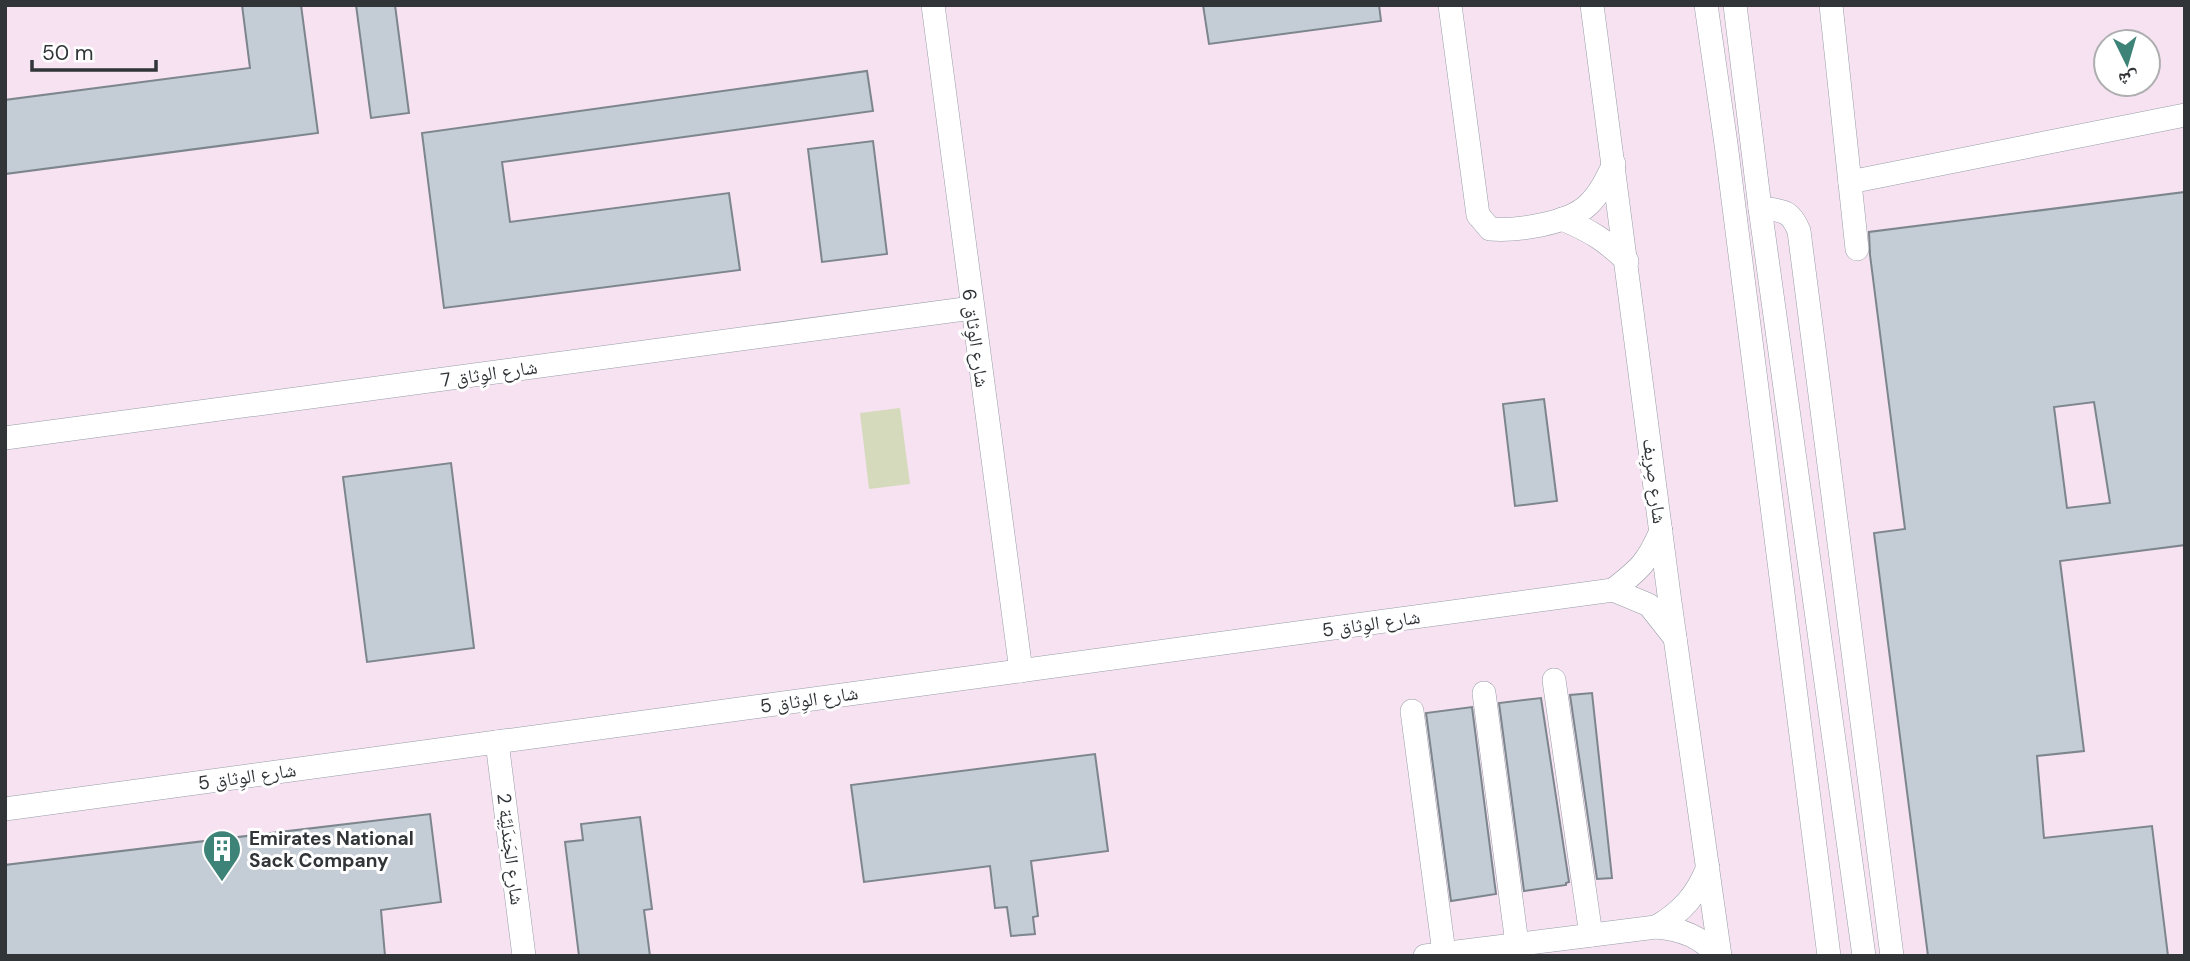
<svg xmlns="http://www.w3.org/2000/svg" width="2190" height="961" font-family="'DM Sans','Noto Naskh Arabic',sans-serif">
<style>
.industrial{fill:#f6e2f1;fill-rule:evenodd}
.green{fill:#d5dabc}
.building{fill:#c4ccd5;stroke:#7d858d;stroke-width:2;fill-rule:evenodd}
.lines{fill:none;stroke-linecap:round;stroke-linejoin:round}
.minor-casing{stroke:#979ea7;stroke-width:24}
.minor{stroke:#fff;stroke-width:23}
.labels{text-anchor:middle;stroke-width:6;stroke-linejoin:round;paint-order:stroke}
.street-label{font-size:19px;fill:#313538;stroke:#fff}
.poi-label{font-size:19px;font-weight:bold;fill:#313538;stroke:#fff;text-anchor:start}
</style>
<rect width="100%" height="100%" fill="#ebf4fd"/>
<path class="industrial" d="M5,5H2185V956H5ZM2106,42H2148V84H2106Z"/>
<polygon class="green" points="900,408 910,484 869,489 860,413"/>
<g class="building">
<polygon points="242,5 301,5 318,133 5,174 5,100 250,68"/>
<polygon points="356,5 395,5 409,113 371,118"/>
<polygon points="1203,5 1379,5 1381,21 1209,44"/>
<polygon points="867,71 873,111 502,162 510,222 729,193 740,270 444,308 422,133"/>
<polygon points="873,141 887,254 822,262 808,149"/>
<path d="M2185,192V545L2060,561L2084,751L2037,756L2044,838L2152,826L2168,956H1928L1874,533L1905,529L1870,255L1869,232ZM2094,402L2110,503L2067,508L2054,407Z"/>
<polygon points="1544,399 1557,501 1515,506 1503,404"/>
<polygon points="451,463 474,648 367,662 343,477"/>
<polygon points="1592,693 1612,878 1597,879 1570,695"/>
<polygon points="1541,698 1569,882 1566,883 1566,885 1524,891 1499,703"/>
<polygon points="1472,707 1496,894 1451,901 1426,713"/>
<polygon points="1095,754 1108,851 1031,861 1038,916 1033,917 1035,934 1011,936 1007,907 995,908 990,866 864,882 851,785"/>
<polygon points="430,814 441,902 381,910 385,956 5,956 5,865"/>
<polygon points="640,817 652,909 644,910 650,956 579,956 565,842 583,840 581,824"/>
</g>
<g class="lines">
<defs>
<g id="minor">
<polyline points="933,5 1021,671"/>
<path d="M1450,5L1478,215L1490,229C1516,231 1568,224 1588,205C1600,194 1607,178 1614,164"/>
<polyline points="1592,5 1669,595 1720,956"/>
<polyline points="1706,5 1726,144 1829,956"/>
<polyline points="1735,5 1760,208 1864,956"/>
<polyline points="1831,5 1857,249"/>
<polyline points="1850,182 2185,115"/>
<path d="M1760,208C1782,211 1790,209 1799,231L1892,956"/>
<path d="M1562,219C1591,231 1605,240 1627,261"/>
<polyline points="5,438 972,308"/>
<path d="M1613,590C1640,569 1647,563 1661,531"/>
<polyline points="1554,680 1591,935"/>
<polyline points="1484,693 1517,944"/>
<polyline points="1412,711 1444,953"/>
<polyline points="497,742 524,956"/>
<polyline points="5,809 1613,590 1649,605 1675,638"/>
<path d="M1656,927C1682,912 1697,895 1708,867"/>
<path d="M1425,956L1656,927C1682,929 1701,937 1718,956"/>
</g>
</defs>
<use href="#minor" class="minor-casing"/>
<use href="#minor" class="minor"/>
</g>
<defs>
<symbol id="building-pin" viewBox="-11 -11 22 30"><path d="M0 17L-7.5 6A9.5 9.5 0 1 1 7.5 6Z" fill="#3e8378" stroke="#fff"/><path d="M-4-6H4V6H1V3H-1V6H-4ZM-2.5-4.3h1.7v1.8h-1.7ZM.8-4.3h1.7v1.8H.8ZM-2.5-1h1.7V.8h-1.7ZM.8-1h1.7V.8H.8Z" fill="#fff"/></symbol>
</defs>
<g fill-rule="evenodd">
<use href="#building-pin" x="200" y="827" width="44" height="60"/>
</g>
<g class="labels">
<g class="street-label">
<text transform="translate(976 338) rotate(82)" y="7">شارع الوِثاق 6</text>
<text transform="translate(489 373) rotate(-8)" y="7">شارع الوِثاق 7</text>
<text transform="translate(1655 481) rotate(83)" y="7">شارع صِرِيف</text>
<text transform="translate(1371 623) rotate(-8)" y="7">شارع الوِثاق 5</text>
<text transform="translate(809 699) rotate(-8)" y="7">شارع الوِثاق 5</text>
<text transform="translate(247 776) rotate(-8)" y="7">شارع الوِثاق 5</text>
<text transform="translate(511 849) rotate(83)" y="7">شارع الجَندَلِيَّة 2</text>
</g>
<g class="poi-label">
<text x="249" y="845">Emirates National<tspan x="249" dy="22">Sack Company</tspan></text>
</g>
</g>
<rect width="2190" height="961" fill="none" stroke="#313538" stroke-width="14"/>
<g transform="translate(2127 63) rotate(175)"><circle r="33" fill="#ffffff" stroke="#adaeaf" stroke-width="2"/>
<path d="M0-5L12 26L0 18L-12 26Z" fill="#3e8378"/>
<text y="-10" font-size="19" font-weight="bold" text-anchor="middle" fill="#313538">ش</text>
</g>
<path d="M32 60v10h124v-10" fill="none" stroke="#313538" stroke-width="3.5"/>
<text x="42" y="60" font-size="21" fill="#313538" stroke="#ffffff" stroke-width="5" paint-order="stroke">50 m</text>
</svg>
